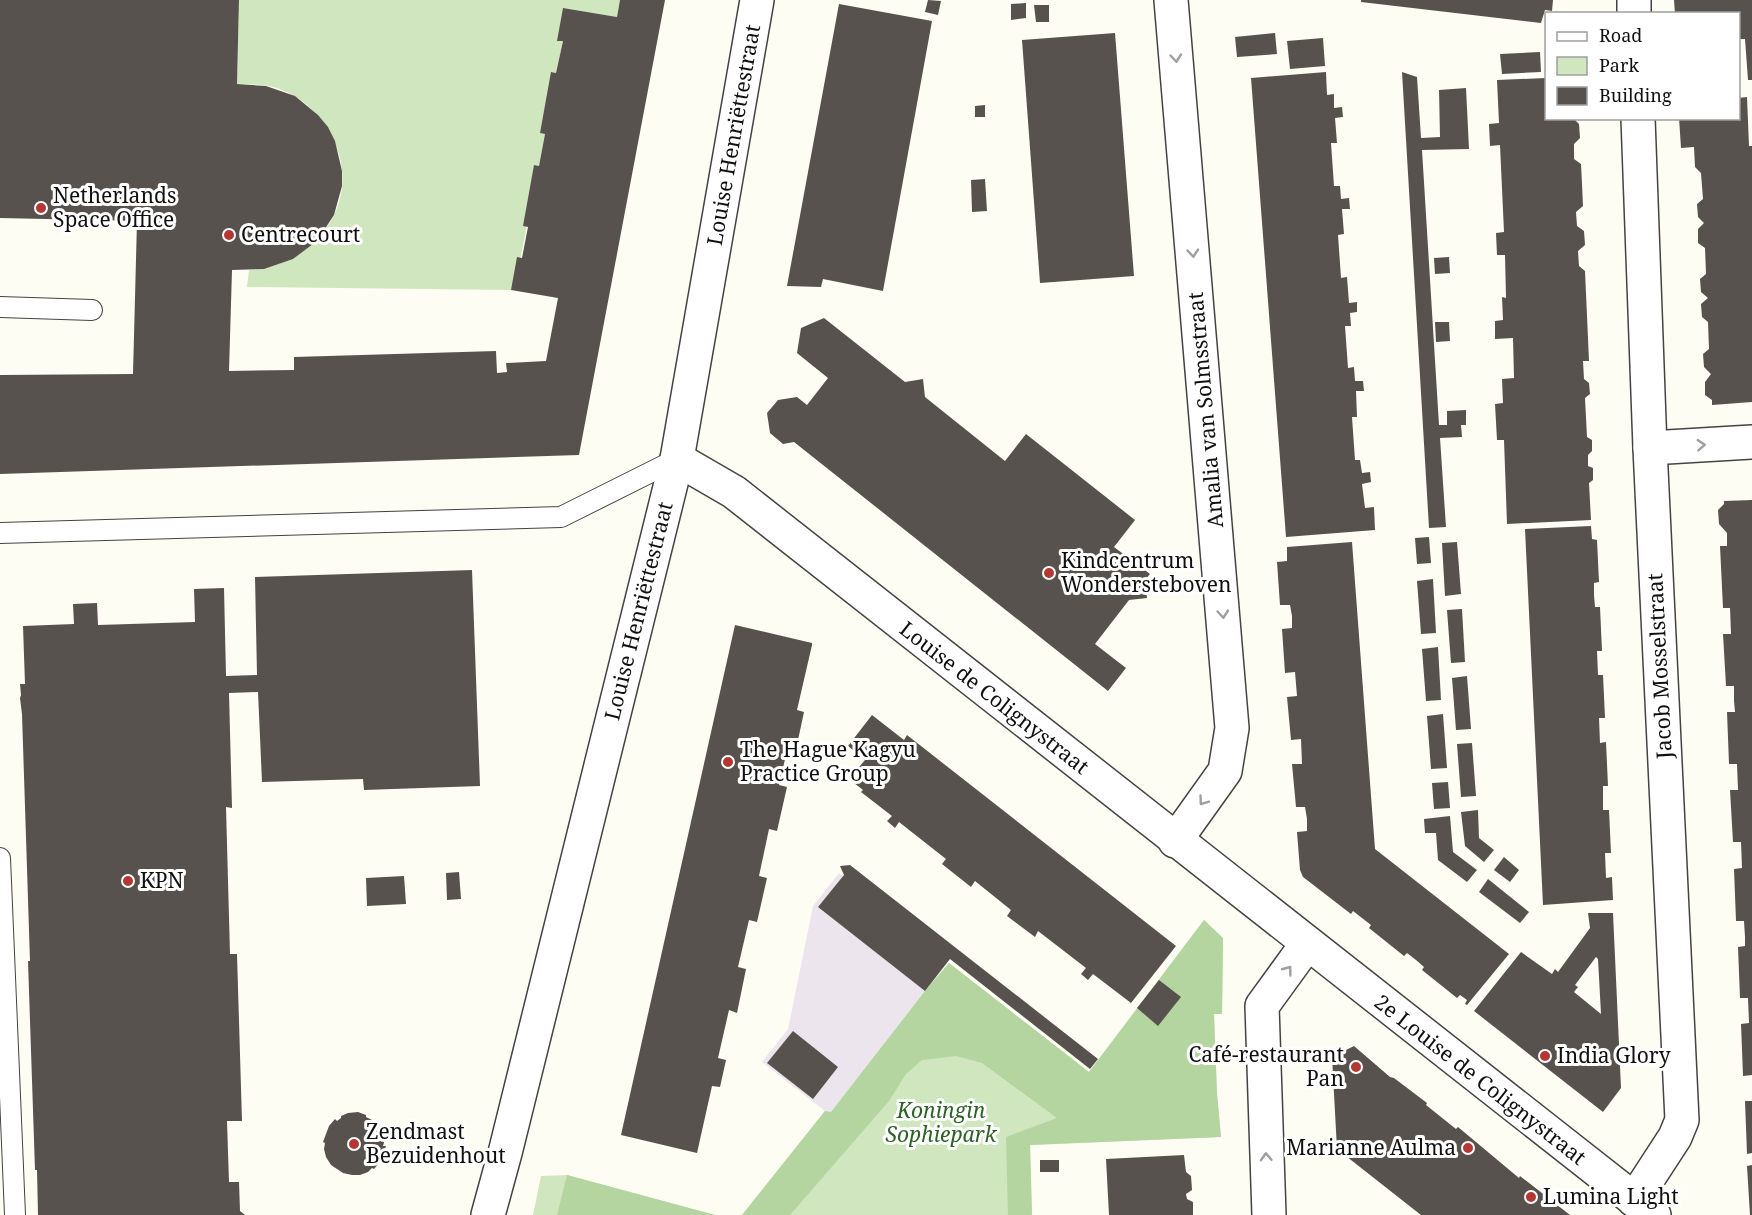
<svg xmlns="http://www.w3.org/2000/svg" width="1752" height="1215" font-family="'Noto Serif',serif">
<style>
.industrial{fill:#ede5ed}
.green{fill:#d0e6bf}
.forest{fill:#b4d5a0}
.building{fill:#57524d;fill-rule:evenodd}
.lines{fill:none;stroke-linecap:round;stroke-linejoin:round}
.service-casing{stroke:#434343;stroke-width:22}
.minor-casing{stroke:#434343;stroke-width:36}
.service{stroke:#fff;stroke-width:20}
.minor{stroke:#fff;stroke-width:33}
.oneway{stroke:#9f9f9f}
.poi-dot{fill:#b33834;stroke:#fff;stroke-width:2}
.labels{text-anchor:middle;stroke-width:6;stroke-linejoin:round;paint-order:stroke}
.street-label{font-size:21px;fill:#101010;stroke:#fff}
.poi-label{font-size:21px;fill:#101010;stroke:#fff;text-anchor:start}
.park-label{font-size:21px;font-style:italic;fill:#2d6225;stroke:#fff}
</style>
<rect width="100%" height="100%" fill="#fefdf3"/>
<polygon class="industrial" points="839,873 948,961 831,1112 825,1111 762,1062 788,1029 813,906"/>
<g class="green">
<path d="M239,0H620L617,17L563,8L558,41H563L556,73L552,72L540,133L545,134L539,166L534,165C529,211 526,246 511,290L247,287L249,270C322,265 368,193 327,128C316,111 302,98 282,90C268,84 252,84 237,84Z"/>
<polygon points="1204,920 1223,938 1222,1014 1214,1014 1217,1094 1221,1137 1030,1145 1032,1215 742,1215 825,1111 831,1112 925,991 949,963 1089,1072"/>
<polygon points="567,1175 715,1215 533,1215 541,1176"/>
</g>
<g class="forest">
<polygon points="1204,920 1223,938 1222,1014 1214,1014 1217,1094 1221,1137 1030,1145 1032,1215 1008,1215 1006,1137 1057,1118 982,1063 956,1056 922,1060 906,1074 889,1101 790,1215 742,1215 825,1111 831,1112 925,991 949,963 1089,1072"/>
<polygon points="567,1175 715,1215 557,1215"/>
</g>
<g class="building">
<polygon points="0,0 239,0 237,84 266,86 295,96 318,115 328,127 335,141 342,171 342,186 334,215 317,241 293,259 264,269 232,270 229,371 294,370 294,357 496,351 497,373 507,372 506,363 546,361 558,298 511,290 517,257 522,258 528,227 523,226 534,165 539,166 545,134 540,133 551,72 556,73 563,41 557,41 563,8 617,17 620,0 665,0 579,455 0,474 0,375 133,374 137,221 0,218"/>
<polygon points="928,0 941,1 938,15 925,12"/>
<polygon points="1361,0 1553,0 1552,11 1545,10 1541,23 1361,2"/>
<polygon points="1674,0 1752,0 1752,80 1748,80 1745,39 1738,39 1738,14 1675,14"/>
<polygon points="1026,3 1026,18 1011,20 1011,4"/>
<polygon points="839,4 932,21 883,291 823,279 821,287 787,286"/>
<polygon points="1034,5 1049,5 1049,22 1036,22"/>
<polygon points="1115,33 1134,276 1040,283 1022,40"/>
<polygon points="1275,33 1277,54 1237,57 1235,37"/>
<polygon points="1323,38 1325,66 1290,69 1287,41"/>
<polygon points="1540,52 1541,72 1502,74 1500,54"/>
<polygon points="1326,72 1327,95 1334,94 1334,108 1342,107 1343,117 1335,118 1337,143 1331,143 1334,186 1340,186 1341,199 1349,198 1350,209 1342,209 1344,234 1338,235 1341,278 1347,277 1349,303 1357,302 1357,312 1350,313 1351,326 1345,326 1348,368 1354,367 1355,381 1363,381 1364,391 1356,391 1357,417 1352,417 1355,460 1360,460 1362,473 1370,472 1371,482 1362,484 1365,508 1374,507 1375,530 1286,537 1251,78"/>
<polygon points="1402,72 1417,77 1421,138 1440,137 1439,90 1466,88 1469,149 1422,150 1439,425 1447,425 1447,411 1466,410 1466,425 1461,425 1462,437 1440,438 1446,527 1429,528"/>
<polygon points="1546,78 1546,118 1573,118 1579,124 1580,138 1574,144 1574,159 1581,164 1582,184 1583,206 1576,212 1577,226 1584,231 1585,245 1578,251 1579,266 1585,271 1589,361 1583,361 1584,379 1589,383 1590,394 1585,398 1587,437 1592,440 1592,451 1588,455 1588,466 1593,468 1593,480 1589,483 1591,520 1507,524 1504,440 1497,440 1495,404 1503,403 1502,379 1514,378 1513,338 1495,339 1495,321 1503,320 1502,297 1506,298 1505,255 1497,255 1496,233 1504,232 1500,145 1490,146 1489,124 1499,123 1497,80"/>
<polygon points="1747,97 1749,146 1752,146 1752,402 1712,405 1712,400 1705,395 1705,382 1711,374 1704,367 1703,354 1709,349 1708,322 1702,317 1701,304 1708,298 1701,292 1700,279 1706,274 1705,248 1698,243 1698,229 1704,223 1698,217 1697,204 1703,199 1701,173 1695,167 1694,147 1681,148 1679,118 1738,118 1738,98"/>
<polygon points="985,105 985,117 975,117 975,106"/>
<polygon points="985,179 987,211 972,212 971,180"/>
<polygon points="1449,257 1450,273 1435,274 1434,258"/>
<polygon points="824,318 905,382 923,379 925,397 1005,461 1026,434 1135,520 1114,547 1150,574 1145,580 1147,598 1129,600 1095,644 1126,668 1108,691 794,442 783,444 770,433 767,413 778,400 797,397 807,405 828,378 797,353 801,328"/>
<polygon points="1435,322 1449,322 1450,341 1436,342"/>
<polygon points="1752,500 1752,1075 1743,1076 1741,1024 1749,1023 1748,998 1740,998 1738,947 1745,946 1745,937 1744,921 1736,921 1734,869 1742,868 1741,842 1733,842 1730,790 1738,790 1737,764 1729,764 1727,712 1735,712 1734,701 1734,686 1726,686 1723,634 1731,634 1730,608 1723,608 1720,546 1727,546 1727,533 1719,524 1718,510 1724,504 1724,501"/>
<polygon points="1591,526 1592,539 1597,540 1599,582 1594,583 1594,595 1595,607 1600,607 1602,651 1597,651 1598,675 1603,675 1604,696 1605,718 1599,718 1600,743 1606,742 1608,786 1603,786 1603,810 1609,810 1611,853 1605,853 1606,878 1612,877 1613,900 1543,905 1525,529"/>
<polygon points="1429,537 1431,563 1417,564 1415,538"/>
<polygon points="1352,542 1375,849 1509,954 1467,1005 1465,1004 1467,1000 1460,995 1457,998 1422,970 1424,967 1416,960 1407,953 1404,956 1369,928 1371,925 1353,911 1351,914 1303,877 1300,870 1297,832 1307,831 1307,819 1305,807 1296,807 1292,764 1302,764 1301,739 1291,740 1287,697 1297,696 1295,672 1285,673 1282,629 1292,628 1292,616 1290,605 1280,605 1277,562 1287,561 1287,547"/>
<polygon points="1457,542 1461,594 1445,596 1442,543"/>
<polygon points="472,570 480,786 364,790 363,779 262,782 258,692 229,693 232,808 226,807 230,954 237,954 242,1121 227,1121 229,1182 239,1182 240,1211 245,1215 38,1215 37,1170 35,1170 28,961 30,961 22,714 20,698 21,695 20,684 25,684 23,626 74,624 73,604 97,603 98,625 195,622 194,589 224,588 226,676 257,675 255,577"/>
<polygon points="1433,579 1436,633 1421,634 1417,581"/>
<polygon points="1462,609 1465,662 1451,663 1447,610"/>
<polygon points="735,625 812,643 812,645 797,710 804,712 798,740 790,738 779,785 787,787 777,831 769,829 759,876 767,878 757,922 749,920 738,967 746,969 737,1013 729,1010 718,1058 726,1060 720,1087 712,1086 697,1153 621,1135"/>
<polygon points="1438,647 1441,700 1426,701 1422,649"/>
<polygon points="1467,676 1471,729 1456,730 1452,678"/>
<polygon points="1443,714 1447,768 1431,769 1427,716"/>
<polygon points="872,715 904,740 907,735 1176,946 1131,1003 1093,974 1088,980 1081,974 1086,968 1038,931 1035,937 1007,916 1011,910 975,881 971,887 942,864 946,859 899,822 895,828 887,821 892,816 861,792 863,790 849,779 865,760 848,746"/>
<polygon points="1472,743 1476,796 1461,797 1457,744"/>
<polygon points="1448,782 1450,808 1434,809 1432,783"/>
<polygon points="1478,810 1479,838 1494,850 1484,862 1465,846 1461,812"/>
<polygon points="1450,816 1453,852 1477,870 1467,882 1438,860 1436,833 1425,833 1424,819"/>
<polygon points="1504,857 1519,870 1510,882 1494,870"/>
<polygon points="850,865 1098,1059 1090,1069 950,959 925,991 818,907 844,875 840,866"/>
<polygon points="459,872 461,899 447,900 446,873"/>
<polygon points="404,876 406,904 367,906 366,878"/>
<polygon points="1488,879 1529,912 1520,923 1479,892"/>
<path d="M1588,913H1613L1621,1088L1603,1112L1474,1011L1521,952L1552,974L1555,969L1558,972L1590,928ZM1596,957L1598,959L1601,1014L1574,992L1578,987L1575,985Z"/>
<polygon points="1159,980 1181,997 1158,1026 1137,1008"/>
<polygon points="793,1031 838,1067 813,1099 767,1063"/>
<polygon points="1354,1046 1390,1077 1394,1078 1427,1103 1426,1105 1456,1129 1458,1127 1519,1178 1520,1176 1570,1215 1421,1215 1337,1149 1332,1057"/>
<polygon points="1745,1101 1752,1101 1752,1153 1747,1154"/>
<polygon points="358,1112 366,1115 366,1117 378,1123 383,1131 385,1139 383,1146 386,1146 380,1162 374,1169 372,1168 368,1172 360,1175 352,1175 343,1173 331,1165 326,1157 324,1149 325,1143 323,1142 329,1126 335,1119 337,1121 341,1118 341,1116 348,1113"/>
<polygon points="1184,1155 1186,1172 1191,1176 1192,1190 1186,1194 1187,1199 1193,1202 1193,1215 1109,1215 1106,1159"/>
<rect x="1040" y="1160" width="19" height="12"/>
<polygon points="1752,1165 1752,1215 1750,1215 1747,1166"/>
</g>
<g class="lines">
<defs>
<g id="service">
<polyline points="0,307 92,310"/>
<polyline points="0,533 561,517 677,459"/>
<polyline points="0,858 15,1215"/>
</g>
<g id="minor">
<polyline points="1171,0 1232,728 1225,771 1175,841"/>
<polyline points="1634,0 1634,14"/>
<polyline points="1650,448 1752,442"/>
<polyline points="677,459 734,492 1654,1215"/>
<polyline points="1634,1200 1675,1137 1682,1120 1650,448 1638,118"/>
<polyline points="488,1215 505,1153 677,459 757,0"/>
<polyline points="1269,1215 1262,1006 1307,944"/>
</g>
</defs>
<use href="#service" class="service-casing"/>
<use href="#minor" class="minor-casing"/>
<use href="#service" class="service"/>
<use href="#minor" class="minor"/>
</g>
<defs><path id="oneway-chevron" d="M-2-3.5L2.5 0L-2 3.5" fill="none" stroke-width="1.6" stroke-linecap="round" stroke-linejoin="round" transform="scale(1.5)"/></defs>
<g class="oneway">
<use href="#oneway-chevron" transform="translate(1176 58) rotate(85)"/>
<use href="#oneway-chevron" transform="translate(1193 253) rotate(85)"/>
<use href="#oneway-chevron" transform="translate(1701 445) rotate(-3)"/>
<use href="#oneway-chevron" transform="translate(1223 614) rotate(85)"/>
<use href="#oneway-chevron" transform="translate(1203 801) rotate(126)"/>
<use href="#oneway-chevron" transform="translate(1288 970) rotate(-53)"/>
<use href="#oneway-chevron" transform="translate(1266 1157) rotate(-93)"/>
</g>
<g class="poi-dot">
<circle cx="41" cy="208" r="6"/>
<circle cx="229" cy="235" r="6"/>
<circle cx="1049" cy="573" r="6"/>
<circle cx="728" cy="762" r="6"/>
<circle cx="128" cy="881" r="6"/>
<circle cx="1545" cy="1056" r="6"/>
<circle cx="1356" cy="1067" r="6"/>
<circle cx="354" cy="1144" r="6"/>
<circle cx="1468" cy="1148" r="6"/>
<circle cx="1531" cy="1197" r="6"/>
</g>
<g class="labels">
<g class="street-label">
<text transform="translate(734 135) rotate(-80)" y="7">Louise Henriëttestraat</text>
<text transform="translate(1206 410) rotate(-95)" y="7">Amalia van Solmsstraat</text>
<text transform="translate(639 611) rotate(-76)" y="7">Louise Henriëttestraat</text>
<text transform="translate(1660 666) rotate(-93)" y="7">Jacob Mosselstraat</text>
<text transform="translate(994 698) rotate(38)" y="7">Louise de Colignystraat</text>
<text transform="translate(1480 1080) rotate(38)" y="7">2e Louise de Colignystraat</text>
</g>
<g class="poi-label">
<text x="53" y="203">Netherlands<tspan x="53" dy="24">Space Office</tspan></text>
<text x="241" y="242">Centrecourt</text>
<text x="1061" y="568">Kindcentrum<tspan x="1061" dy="24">Wondersteboven</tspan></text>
<text x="740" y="757">The Hague Kagyu<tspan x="740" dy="24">Practice Group</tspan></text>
<text x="140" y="888">KPN</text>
<text x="1344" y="1062" text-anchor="end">Café-restaurant<tspan x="1344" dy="24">Pan</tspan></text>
<text x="1557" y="1063">India Glory</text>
<text x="366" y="1139">Zendmast<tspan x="366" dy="24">Bezuidenhout</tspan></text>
<text x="1456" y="1155" text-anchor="end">Marianne Aulma</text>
<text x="1543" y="1204">Lumina Light</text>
</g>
<g class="park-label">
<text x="941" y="1118">Koningin<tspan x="941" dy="24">Sophiepark</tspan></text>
</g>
</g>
<rect x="1545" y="12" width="195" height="108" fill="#ffffff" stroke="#9f9f9f" stroke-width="1.5"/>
<rect x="1557" y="32" width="30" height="9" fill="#ffffff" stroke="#9f9f9f" stroke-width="1.5"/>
<text x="1599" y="42" font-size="18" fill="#101010">Road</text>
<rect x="1557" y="57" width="30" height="18" fill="#d0e6bf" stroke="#9f9f9f" stroke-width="1.5"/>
<text x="1599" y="72" font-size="18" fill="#101010">Park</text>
<rect x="1557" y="87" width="30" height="18" fill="#57524d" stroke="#9f9f9f" stroke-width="1.5"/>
<text x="1599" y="102" font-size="18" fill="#101010">Building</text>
</svg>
